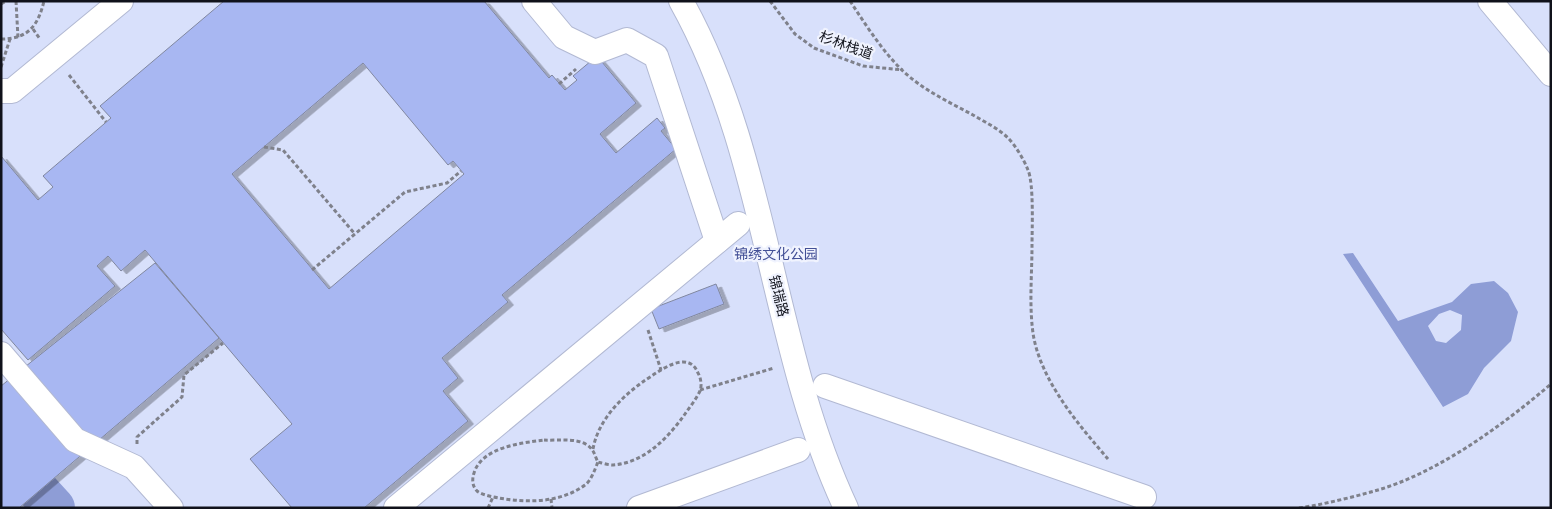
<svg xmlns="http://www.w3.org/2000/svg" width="1552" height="509" font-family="Arial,'Noto Sans SC',sans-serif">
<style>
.green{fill:#d8e0fb}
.water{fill:#8e9dd6;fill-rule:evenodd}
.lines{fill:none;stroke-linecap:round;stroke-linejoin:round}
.river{stroke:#8e9dd6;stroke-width:42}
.building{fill:#a8b7f2;stroke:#80879f;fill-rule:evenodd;filter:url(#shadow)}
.minor-casing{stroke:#b2b9d3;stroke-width:26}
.path{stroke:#7f818b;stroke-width:3;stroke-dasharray:4 2.5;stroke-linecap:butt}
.minor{stroke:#fff;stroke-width:24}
.labels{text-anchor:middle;stroke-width:4.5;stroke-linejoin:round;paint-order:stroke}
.street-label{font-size:14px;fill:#10121b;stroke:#f0f3fe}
.park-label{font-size:14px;fill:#435097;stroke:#f0f3fe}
</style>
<defs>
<filter id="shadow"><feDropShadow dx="5.5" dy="3" stdDeviation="0" flood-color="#0004"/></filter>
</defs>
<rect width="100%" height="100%" fill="#f0f3fe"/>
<rect class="green" x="1" y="1" width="1550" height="507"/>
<path class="water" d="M1353,253L1398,321L1452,302L1471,284L1494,281L1508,293L1518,312L1511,341L1484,368L1468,394L1443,407L1343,254ZM1450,310L1462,315L1461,330L1446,343L1436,341L1428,326L1439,314Z"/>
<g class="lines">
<polyline class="river" points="1,450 54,508"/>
</g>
<g class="building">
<path d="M224,1H484L549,78L552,75L565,90L577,80L573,76L597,56L636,103L600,134L616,153L657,118L665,128L661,131L676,149L502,295L508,302L442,358L458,378L443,391L468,421L364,508H292L250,459L292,424L145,250L121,271L108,256L97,266L115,286L28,360L1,329V156L38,200L53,187L43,176L111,118L100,106ZM363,63L448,165L453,161L464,174L329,289L232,174Z"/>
<polygon points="155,263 219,338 19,508 1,508 1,386"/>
<polygon points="716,284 724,304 659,329 651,309"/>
</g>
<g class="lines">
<defs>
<g id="minor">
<polyline points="534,1 564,37 595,52 627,40 656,56 717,241"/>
<path d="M681,1C769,158 770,346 846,508"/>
<polyline points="1490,1 1551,74"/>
<polyline points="1,91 12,91 121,1"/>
<polyline points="1,354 75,440 134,467 171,508"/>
<polyline points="825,386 1144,497"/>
<polyline points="396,508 738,224"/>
<polyline points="639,508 798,450"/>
</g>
</defs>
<use href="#minor" class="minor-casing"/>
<g class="path">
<polyline points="16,1 18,38"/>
<polyline points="770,1 795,34 814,48 863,66 903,70"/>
<path d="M850,1C866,25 882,51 903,71C923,90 949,102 973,115C985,122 999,129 1008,138C1016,146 1024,160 1028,170C1034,184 1032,229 1032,246C1032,274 1029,304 1033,333C1040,380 1078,424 1108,459"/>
<polyline points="1,4 6,1"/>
<polyline points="33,29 40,39"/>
<path d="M1,39C28,39 38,26 44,1"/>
<polyline points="1,67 10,39"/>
<polyline points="69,75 106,122"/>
<polyline points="559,84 576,69"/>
<polyline points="264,147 283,150 355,234"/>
<polyline points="312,270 405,192 447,183 461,171"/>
<polyline points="648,330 661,370"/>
<polyline points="700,390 774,368"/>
<path d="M544,440C559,441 584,436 593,451C595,454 596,459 598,462C595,469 591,481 585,485C560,503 528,503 499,498C493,497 482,495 477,491C472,486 472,479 474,473C482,447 521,443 544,440Z"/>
<polyline points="137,444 137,437 182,397 184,375 223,343"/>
<path d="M593,449C598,421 620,398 644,381C658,372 688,348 698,373C701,378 702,386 700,391C696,399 690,407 685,414C668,438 644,463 613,465C608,465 602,463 598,462"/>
<polyline points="551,499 552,508"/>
<polyline points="488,508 493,497"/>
<path d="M1299,508C1326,504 1353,497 1378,490C1439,472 1503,425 1551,384"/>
</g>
<use href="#minor" class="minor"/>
</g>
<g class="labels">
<g class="street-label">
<text transform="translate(846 45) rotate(20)" y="5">杉林栈道</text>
<text transform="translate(779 296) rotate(76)" y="5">锦瑞路</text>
</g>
<g class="park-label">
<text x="776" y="259">锦绣文化公园</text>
</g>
</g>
<rect width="1552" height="509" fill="none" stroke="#10121b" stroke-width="5"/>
</svg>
